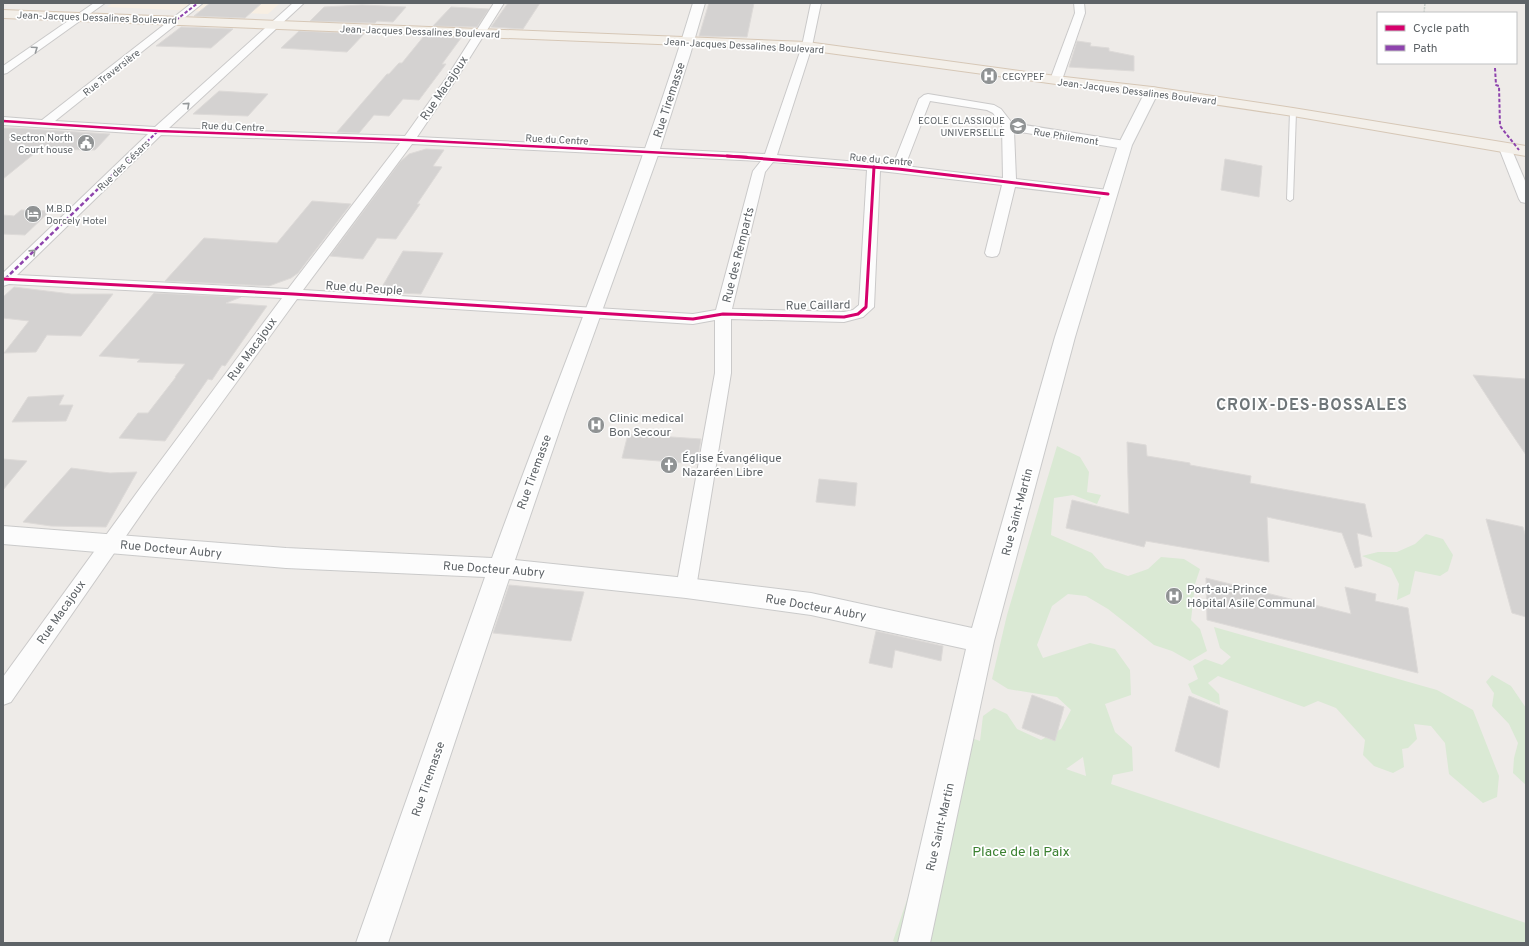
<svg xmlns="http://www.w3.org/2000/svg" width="1529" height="946" font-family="Overpass,sans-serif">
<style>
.commercial{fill:#f7eee2}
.green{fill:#dae9d4;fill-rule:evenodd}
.building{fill:#d4d2d1;stroke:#dddad8}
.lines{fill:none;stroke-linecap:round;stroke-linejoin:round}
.lane-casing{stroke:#cac9c9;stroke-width:2}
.street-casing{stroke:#cac9c9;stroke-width:2}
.secondary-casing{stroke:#cacaca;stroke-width:2}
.primary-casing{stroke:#d6c7b6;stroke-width:2}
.path{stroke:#c8cdca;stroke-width:1.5;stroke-dasharray:2.5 1;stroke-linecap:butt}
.lane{fill:#fcfcfc;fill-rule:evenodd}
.street{fill:#fcfcfc;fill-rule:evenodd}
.secondary{fill:#fcfcfc;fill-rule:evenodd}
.primary{fill:#f3efe9;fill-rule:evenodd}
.quiet-far1{stroke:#8e44ad;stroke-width:2;stroke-dasharray:3.5 2;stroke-linecap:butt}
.quiet{stroke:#8e44ad;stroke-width:2.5;stroke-dasharray:4.5 2.5;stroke-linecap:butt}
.cycleway-far1-casing{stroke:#fff;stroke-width:4}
.cycleway-casing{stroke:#fff;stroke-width:5}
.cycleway-far1{stroke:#d6006c;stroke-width:2.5}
.cycleway{stroke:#d6006c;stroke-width:3}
.oneway{stroke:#95999b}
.labels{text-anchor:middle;stroke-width:3.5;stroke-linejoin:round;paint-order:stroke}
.far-street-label{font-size:10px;fill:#5e6367;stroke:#fff}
.far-poi-label{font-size:10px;fill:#5e6367;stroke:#fff;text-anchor:start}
.street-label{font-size:12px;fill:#5e6367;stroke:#fff}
.poi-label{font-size:12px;fill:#5e6367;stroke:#fff;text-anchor:start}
.near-park-label{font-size:14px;fill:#3c8232;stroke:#fff}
.district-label{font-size:16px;font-weight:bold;letter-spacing:1px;fill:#6f7679;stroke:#fff}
</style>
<rect width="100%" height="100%" fill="#eeebe8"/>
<polygon class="commercial" points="113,3 280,3 268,14 107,7"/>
<g class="green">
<path d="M1057,446L1080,457L1089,472L1087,492L1101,495L1097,504L1073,495L1054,498L1051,535L1092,553L1105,568L1128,576L1148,569L1161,557L1184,559L1200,569L1195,584L1191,620L1200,629L1207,651L1190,661L1172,651L1154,645L1108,609L1086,596L1068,594L1052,606L1037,645L1043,658L1090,643L1115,649L1130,670L1131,695L1105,704L1115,732L1132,747L1133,771L1113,775L1111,784L1526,923V943H897L893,941L963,735L980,741L983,716L994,708L1007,714L1017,729L1041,740L1061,729L1071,710L1057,697L1008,689L992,679L1007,615ZM1083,757L1086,776L1066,769Z"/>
<polygon points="1426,534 1443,539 1453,555 1448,571 1440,576 1415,571 1410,594 1397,600 1399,584 1391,568 1362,556 1378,552 1397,552 1415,544"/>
<polygon points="1214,627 1437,690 1473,710 1499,776 1497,797 1483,803 1449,774 1445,743 1431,726 1414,724 1417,739 1408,748 1402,749 1404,767 1393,773 1374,766 1363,755 1365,740 1336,708 1318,701 1304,707 1218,676 1208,683 1219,694 1220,705 1192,693 1188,684 1198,679 1193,666 1205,659 1222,665 1231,657 1220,648"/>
<polygon points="1492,675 1511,686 1526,708 1526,785 1513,773 1514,758 1518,743 1509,724 1492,706 1494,693 1486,682"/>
</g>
<g class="building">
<polygon points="210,3 262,3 245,18 194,16"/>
<polygon points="508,3 540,3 523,29 491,27"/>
<polygon points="709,3 754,3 747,37 699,36"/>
<polygon points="362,5 406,7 393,22 377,21 375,23 310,21 324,7"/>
<polygon points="451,7 489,9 477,27 433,26"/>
<polygon points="181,27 233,29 211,48 156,46"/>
<polygon points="299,31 364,34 347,52 281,48"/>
<polygon points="424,36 461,38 442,64 446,64 419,100 403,99 389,116 374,115 359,133 337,132 387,74 389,74 399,63 402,63"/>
<polygon points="1077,41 1091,43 1090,46 1109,48 1109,51 1134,56 1134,71 1069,67"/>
<polygon points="219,91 268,94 248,116 193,114"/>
<polygon points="3,128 13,128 110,134 95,150 40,149 3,179"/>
<polygon points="426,149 444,150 433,166 442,167 417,204 420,204 396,239 377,238 363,259 330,256 400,162 409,154"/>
<polygon points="1225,159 1262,166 1259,197 1221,190"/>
<polygon points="312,201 351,204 298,273 291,278 269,286 165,281 204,238 277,243"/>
<polygon points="21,210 50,211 25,235 3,234 3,215 14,216"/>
<polygon points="403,251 443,253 421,294 379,292"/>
<polygon points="14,287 71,294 113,294 81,336 47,335 36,352 4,353 29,321 3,318 3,297"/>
<polygon points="154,293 241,297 226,303 267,306 225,366 222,365 212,380 208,379 165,441 119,438 138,413 148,413 176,377 175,377 185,364 137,362 140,359 99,356"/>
<polygon points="1473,375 1526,379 1526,455 1501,418"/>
<polygon points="64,395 59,405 73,405 66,421 12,422 28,397"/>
<polygon points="628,434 701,439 697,464 622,458"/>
<polygon points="1127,442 1146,445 1147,456 1190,463 1190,465 1251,476 1250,483 1365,504 1372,537 1357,533 1362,566 1355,568 1342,533 1267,517 1269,562 1146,541 1144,547 1066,528 1072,500 1129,514"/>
<polygon points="3,459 27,461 3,490"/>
<polygon points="71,468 110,473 137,472 106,527 51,526 23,522"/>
<polygon points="819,479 857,483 855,506 816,502"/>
<polygon points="1486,519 1523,527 1526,537 1526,617 1512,613"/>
<polygon points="1206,578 1351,614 1345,587 1376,594 1375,601 1408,608 1418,673 1207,620"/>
<polygon points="509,585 584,592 571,641 493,633"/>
<polygon points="876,631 943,646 941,661 895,650 892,668 869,663"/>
<polygon points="1032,695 1064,707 1055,741 1022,728"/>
<polygon points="1189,696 1228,711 1219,768 1175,751"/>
</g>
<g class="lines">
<defs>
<polygon id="lane" points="1293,110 1296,112 1293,199 1290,201 1287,199 1290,112"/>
<g id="street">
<polygon points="94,3 105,3 7,73 3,74 3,66"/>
<path d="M192,3H203L55,121L155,127L293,3H304L169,128L405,136L447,77L494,3H504L457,78L417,137L765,154L802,46L811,3H821L812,46L777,155L893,165L919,99L924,95L928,94L994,105L1001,109L1012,123L1125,141L1129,142L1131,145L1129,148L1125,149L1014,131L1016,179L1108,190L1113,191L1115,194L1113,197L1108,198L1015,187L999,253L997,256L992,257L987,256L985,253L1002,185L880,171L874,307L863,317L844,322L731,319V373L696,588L693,594L686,597L679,594L676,588L715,373V320L693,324L297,299L153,497L11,702L3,705V677L141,487L282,298L9,284L3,286V273L148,134L3,125V117L42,120ZM930,101L987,110L993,113L1002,126L1003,178L905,166ZM161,135L400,143L288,289L17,275ZM412,144L761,161L753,171L716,310L693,314L303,290ZM773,162L867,170L859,305L853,310L844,312L732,309L765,172Z"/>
<polygon points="1074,3 1084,3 1085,13 1062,80 1060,82 1052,82 1050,80 1075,13"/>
<polygon points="1505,144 1509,145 1511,148 1526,183 1526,203 1521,202 1519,199 1499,148 1501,145"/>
</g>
<path id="secondary" d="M693,3H705L690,55L657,158L565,414L515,560L686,578L811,593L972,628L1055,337L1118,145L1147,88L1152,87L1157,88L1159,91L1132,145L1075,337L994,641L930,943H898L966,649L811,615L686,598L509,579L388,943H356L485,577L286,568L3,544V526L286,548L492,558C559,373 636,191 693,3Z"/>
<polygon id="primary" points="3,10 807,42 1056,76 1152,87 1293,108 1526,146 1526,156 1293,116 1152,95 1056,84 807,50 3,18"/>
</defs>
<use href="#lane" class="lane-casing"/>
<use href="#street" class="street-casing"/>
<use href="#secondary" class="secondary-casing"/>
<use href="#primary" class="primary-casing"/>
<polyline class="path" points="1424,13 1425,3"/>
<use href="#lane" class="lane"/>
<use href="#street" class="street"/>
<use href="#secondary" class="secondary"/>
<use href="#primary" class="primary"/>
<g class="quiet-far1">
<polyline points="176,20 198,3"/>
<polyline points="1495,68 1496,85 1499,86 1500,126 1519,150"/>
<polyline points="131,157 158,131"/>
</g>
<polyline class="quiet" points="5,279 132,156"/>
<defs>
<polyline id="cycleway-far1" points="3,121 158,131 408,140 747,157"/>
<g id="cycleway">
<polyline points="727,156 898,169 1108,194"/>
<polyline points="3,279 293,294 693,319 723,314 844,317 858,314 866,307 874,167"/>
</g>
</defs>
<use href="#cycleway-far1" class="cycleway-far1-casing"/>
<use href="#cycleway" class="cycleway-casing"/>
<use href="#cycleway-far1" class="cycleway-far1"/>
<use href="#cycleway" class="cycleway"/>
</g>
<defs><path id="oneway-chevron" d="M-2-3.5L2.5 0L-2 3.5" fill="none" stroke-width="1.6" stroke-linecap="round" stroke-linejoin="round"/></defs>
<g class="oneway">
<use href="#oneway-chevron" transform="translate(35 49) rotate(-35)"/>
<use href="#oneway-chevron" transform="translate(187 105) rotate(-42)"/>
<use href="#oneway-chevron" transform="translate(33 252) rotate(-44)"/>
</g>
<defs>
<symbol id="hospital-disc" viewBox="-11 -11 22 22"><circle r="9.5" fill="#909394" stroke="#fff"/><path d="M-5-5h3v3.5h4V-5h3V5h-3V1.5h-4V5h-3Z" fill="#fff"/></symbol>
<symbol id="school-disc" viewBox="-11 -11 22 22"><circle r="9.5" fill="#909394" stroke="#fff"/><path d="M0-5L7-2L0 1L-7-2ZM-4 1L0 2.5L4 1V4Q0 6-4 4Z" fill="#fff"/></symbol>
<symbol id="civic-disc" viewBox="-11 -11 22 22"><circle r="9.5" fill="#909394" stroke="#fff"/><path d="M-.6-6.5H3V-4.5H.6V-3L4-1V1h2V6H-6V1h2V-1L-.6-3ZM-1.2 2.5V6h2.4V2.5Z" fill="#fff"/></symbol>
<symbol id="hotel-disc" viewBox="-11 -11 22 22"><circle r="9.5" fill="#909394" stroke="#fff"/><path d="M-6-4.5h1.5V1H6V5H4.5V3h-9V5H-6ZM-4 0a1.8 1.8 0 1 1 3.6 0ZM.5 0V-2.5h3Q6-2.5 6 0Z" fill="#fff"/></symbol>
<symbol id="church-disc" viewBox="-11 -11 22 22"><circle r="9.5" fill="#909394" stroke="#fff"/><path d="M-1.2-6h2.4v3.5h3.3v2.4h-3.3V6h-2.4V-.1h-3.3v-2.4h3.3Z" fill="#fff"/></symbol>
</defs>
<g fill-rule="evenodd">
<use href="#hospital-disc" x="979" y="66" width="20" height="20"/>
<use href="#school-disc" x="1008" y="116" width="20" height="20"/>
<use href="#civic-disc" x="76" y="133" width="20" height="20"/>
<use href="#hotel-disc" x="23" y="204" width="20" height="20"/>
<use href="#hospital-disc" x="586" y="415" width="20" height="20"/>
<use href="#church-disc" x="659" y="455" width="20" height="20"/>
<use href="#hospital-disc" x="1164" y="586" width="20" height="20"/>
</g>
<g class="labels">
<g class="far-street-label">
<text transform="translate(97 17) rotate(2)" y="4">Jean-Jacques Dessalines Boulevard</text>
<text transform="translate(420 31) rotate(2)" y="4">Jean-Jacques Dessalines Boulevard</text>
<text transform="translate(744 45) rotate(3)" y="4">Jean-Jacques Dessalines Boulevard</text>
<text transform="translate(111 72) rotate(-38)" y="4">Rue Traversière</text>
<text transform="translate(1137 91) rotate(7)" y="4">Jean-Jacques Dessalines Boulevard</text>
<text transform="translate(233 126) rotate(2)" y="4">Rue du Centre</text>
<text transform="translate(1066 136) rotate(9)" y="4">Rue Philemont</text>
<text transform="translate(557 139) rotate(3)" y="4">Rue du Centre</text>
<text transform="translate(881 159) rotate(5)" y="4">Rue du Centre</text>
<text transform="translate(123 165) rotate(-44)" y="4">Rue des Césars</text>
</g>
<g class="far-poi-label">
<text x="1002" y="80">CEGYPEF</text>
<text x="1005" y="124" text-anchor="end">ECOLE CLASSIQUE<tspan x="1005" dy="12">UNIVERSELLE</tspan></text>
<text x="73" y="141" text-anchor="end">Sectron North<tspan x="73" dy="12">Court house</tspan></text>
<text x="46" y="212">M.B.D<tspan x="46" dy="12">Dorcely Hotel</tspan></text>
</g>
<g class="street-label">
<text transform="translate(444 88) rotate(-56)" y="4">Rue Macajoux</text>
<text transform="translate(669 100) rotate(-72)" y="4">Rue Tiremasse</text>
<text transform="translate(738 255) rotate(-76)" y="4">Rue des Remparts</text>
<text transform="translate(364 288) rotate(4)" y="4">Rue du Peuple</text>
<text transform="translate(818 305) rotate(-1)" y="4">Rue Caillard</text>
<text transform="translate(252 349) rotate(-54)" y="4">Rue Macajoux</text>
<text transform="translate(534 472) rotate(-70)" y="4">Rue Tiremasse</text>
<text transform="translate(1017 512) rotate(-75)" y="4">Rue Saint-Martin</text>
<text transform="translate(171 549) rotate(5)" y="4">Rue Docteur Aubry</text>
<text transform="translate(494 569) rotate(4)" y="4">Rue Docteur Aubry</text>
<text transform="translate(816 607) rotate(10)" y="4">Rue Docteur Aubry</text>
<text transform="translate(61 612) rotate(-55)" y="4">Rue Macajoux</text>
<text transform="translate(428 779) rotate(-71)" y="4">Rue Tiremasse</text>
<text transform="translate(940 827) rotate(-77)" y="4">Rue Saint-Martin</text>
</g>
<g class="poi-label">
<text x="609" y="422">Clinic medical<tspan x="609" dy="14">Bon Secour</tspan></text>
<text x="682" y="462">Église Évangélique<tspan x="682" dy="14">Nazaréen Libre</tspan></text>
<text x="1187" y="593">Port-au-Prince<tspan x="1187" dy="14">Hôpital Asile Communal</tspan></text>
</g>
<g class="near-park-label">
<text x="1021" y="856">Place de la Paix</text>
</g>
<g class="district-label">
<text x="1312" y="410">CROIX-DES-BOSSALES</text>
</g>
</g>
<rect width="1529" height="946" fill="none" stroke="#5e6367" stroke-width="8"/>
<rect x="1377" y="12" width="140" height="52" fill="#ffffff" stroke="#bfc1c2"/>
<rect x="1385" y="25" width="20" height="6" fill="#d6006c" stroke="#bfc1c2"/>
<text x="1413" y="32" font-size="12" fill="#5e6367">Cycle path</text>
<rect x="1385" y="45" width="20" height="6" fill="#8e44ad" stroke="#bfc1c2"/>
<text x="1413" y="52" font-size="12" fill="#5e6367">Path</text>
</svg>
